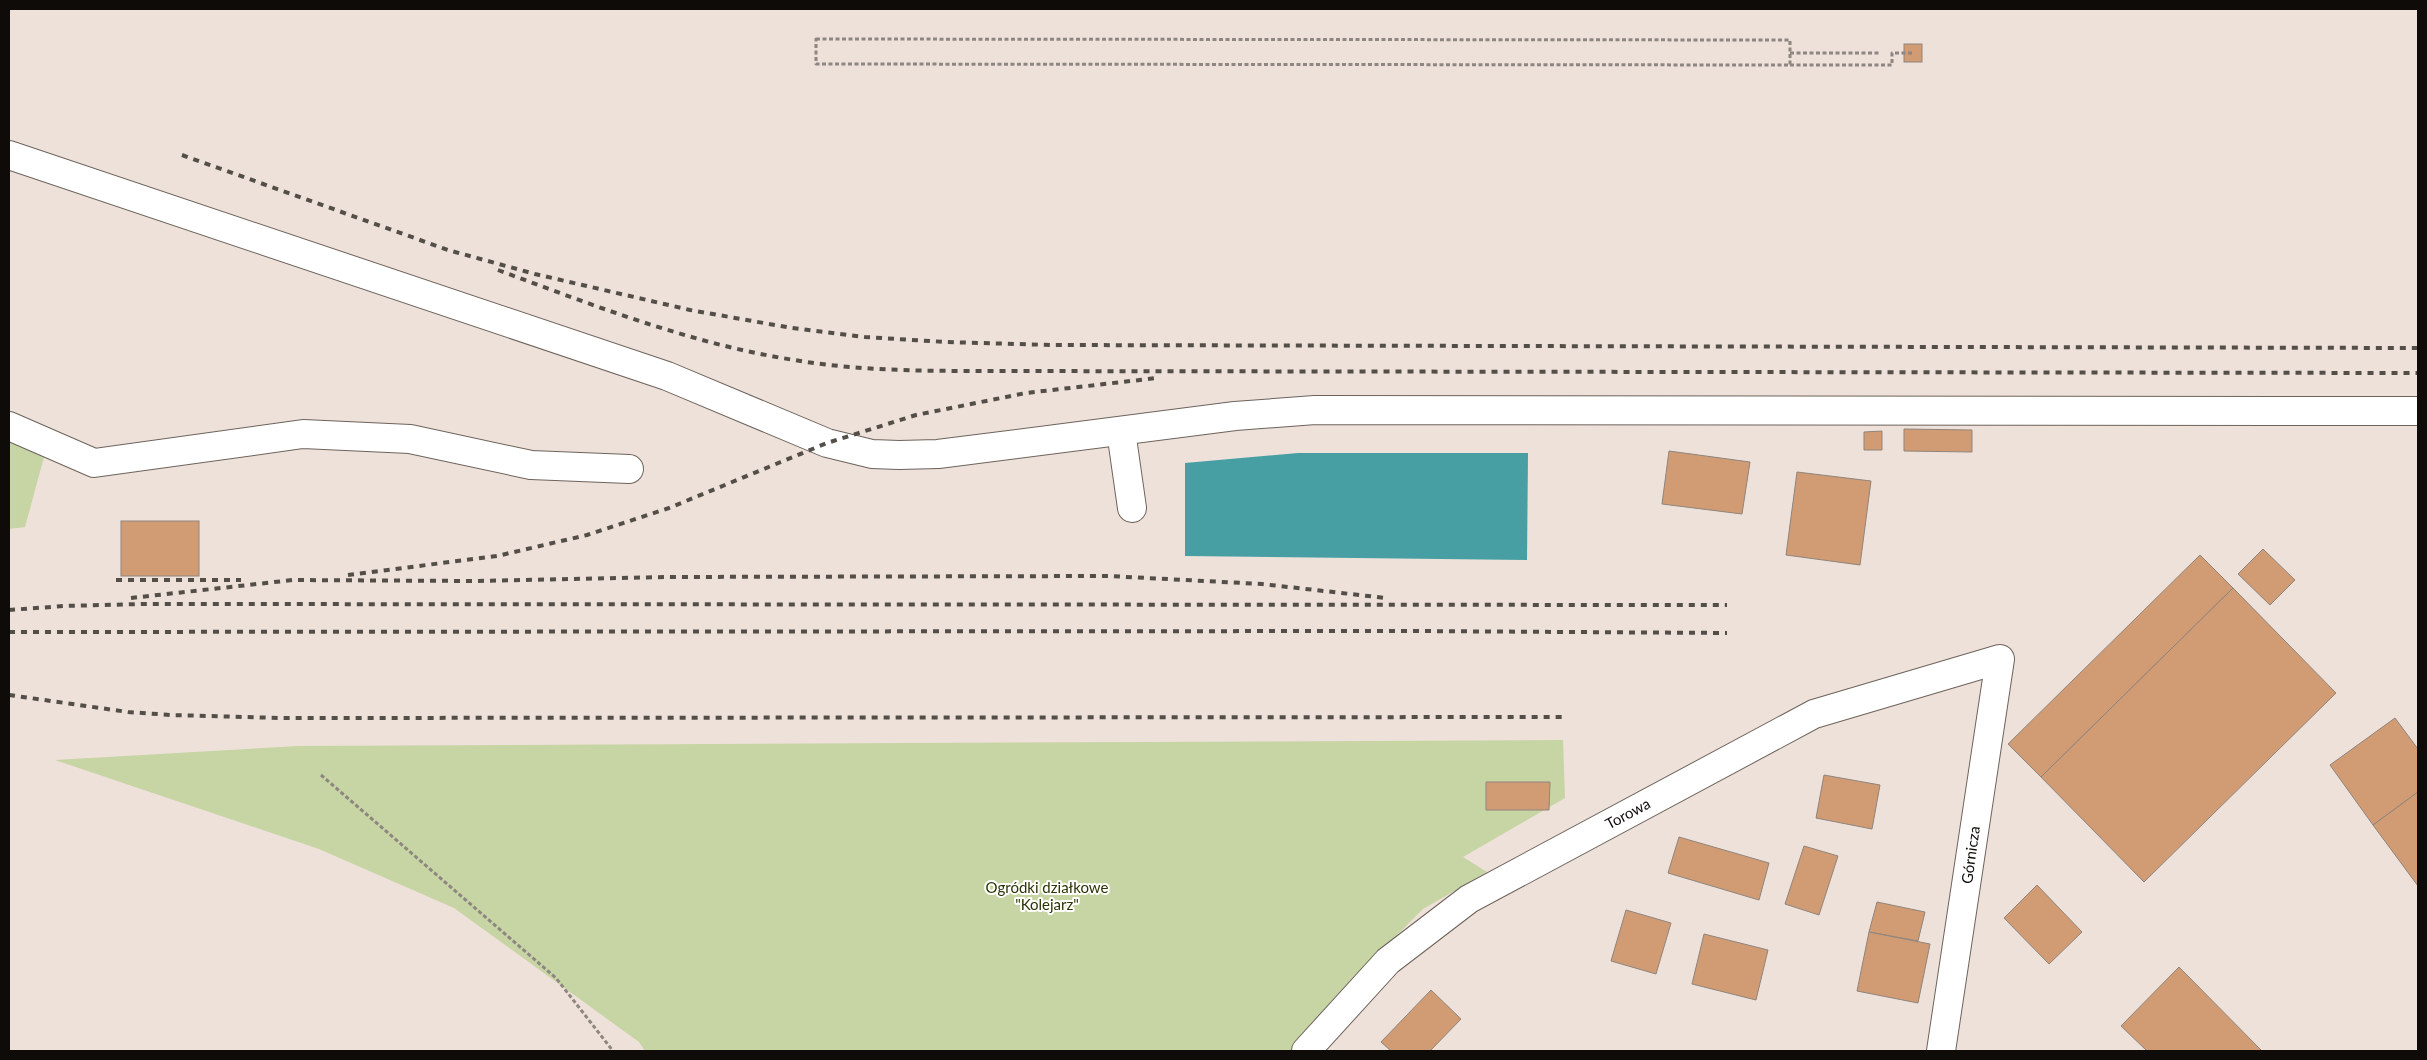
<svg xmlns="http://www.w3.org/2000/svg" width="2427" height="1060" font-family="Lato,sans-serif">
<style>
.green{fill:#c7d4a3}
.water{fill:#479fa4}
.building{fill:#d19c74;stroke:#8f847c}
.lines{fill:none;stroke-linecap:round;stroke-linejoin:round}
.minor-casing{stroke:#6d635c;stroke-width:30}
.path{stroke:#8e8680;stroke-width:3;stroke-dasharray:4 2.5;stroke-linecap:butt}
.minor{stroke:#fff;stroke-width:28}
.rail{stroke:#544e49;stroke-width:4;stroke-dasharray:6 6;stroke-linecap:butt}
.labels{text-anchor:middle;stroke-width:4;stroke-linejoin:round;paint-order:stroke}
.street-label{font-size:15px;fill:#0e0b08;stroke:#fff}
.park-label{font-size:15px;fill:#2b3404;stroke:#fff}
</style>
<rect width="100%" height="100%" fill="#ede1d9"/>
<g class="green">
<polygon points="9,441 44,457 25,527 9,529"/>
<polygon points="1563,740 1565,798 1463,857 1487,872 1423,909 1336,996 1292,1051 645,1051 639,1042 454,908 319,849 55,760 299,746"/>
</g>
<polygon class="water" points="1298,453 1528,453 1527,560 1185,556 1185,463"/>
<g class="building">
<rect x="1904" y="44" width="18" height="18"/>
<polygon points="1904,429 1972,430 1972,452 1904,451"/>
<polygon points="1882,431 1882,450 1864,450 1864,432"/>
<polygon points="1669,451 1750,462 1742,514 1662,504"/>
<polygon points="1797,472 1871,481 1860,565 1786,555"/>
<rect x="121" y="521" width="78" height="55"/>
<polygon points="2263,549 2295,580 2270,605 2238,574"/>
<polygon points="2200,555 2233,588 2041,777 2008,744"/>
<polygon points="2233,588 2336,693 2144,882 2041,777"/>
<polygon points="2395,718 2418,749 2418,792 2373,825 2330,765"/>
<polygon points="1824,775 1880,785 1872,829 1816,818"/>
<polygon points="1486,782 1550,782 1549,810 1486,810"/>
<polygon points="2418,792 2418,886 2373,825"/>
<polygon points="1679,837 1769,863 1759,900 1668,873"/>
<polygon points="1804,846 1838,856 1819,915 1785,904"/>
<polygon points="2037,885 2082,932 2049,964 2004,918"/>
<polygon points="1877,902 1925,912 1918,941 1869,932"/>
<polygon points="1626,910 1671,923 1656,974 1611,961"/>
<polygon points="1869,932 1930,944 1918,1003 1857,991"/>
<polygon points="1704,934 1768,950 1756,1000 1692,984"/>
<polygon points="2179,967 2262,1051 2147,1051 2121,1026"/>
<polygon points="1431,990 1461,1019 1430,1051 1391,1051 1381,1042"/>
</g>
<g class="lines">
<defs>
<g id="minor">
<polyline points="9,155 667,376 827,443 872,454 899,455 938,454 1235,416 1315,410 2418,411"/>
<polyline points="9,426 94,463 303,434 410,439 531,465 629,469"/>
<polyline points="1121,431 1132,508"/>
<polyline points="1306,1051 1388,961 1469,899 1814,714 2000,659 1941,1051"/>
</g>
</defs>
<use href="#minor" class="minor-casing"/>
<g class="path">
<polygon points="816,39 1790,40 1790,65 816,64"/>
<polyline points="1790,53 1880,53"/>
<polyline points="1790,65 1892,65 1892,53 1913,53"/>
<polyline points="321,775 556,978 613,1051"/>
</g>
<use href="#minor" class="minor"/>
<g class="rail">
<polyline points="182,155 448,250 535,274 690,310 792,328 865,337 946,342 1051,345 2418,348"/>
<path d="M498,270C595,306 692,344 794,360C859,371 925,371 990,371L2418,373"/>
<polyline points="348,575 497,556 587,535 669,508 827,443 916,415 1026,393 1157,378"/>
<polyline points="116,580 241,580"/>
<polyline points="131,598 293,580 472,581 668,577 1109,576 1262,584 1386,598"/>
<polyline points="9,610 64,606 141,604 1727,605"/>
<polyline points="9,632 1412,631 1727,633"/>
<polyline points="9,695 128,712 171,715 281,718 1566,717"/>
</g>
</g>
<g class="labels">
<g class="street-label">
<text transform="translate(1628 814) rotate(-28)" y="5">Torowa</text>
<text transform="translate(1971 855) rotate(-82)" y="5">Górnicza</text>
</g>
<g class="park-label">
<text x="1047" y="893">Ogródki działkowe<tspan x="1047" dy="17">"Kolejarz"</tspan></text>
</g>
</g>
<rect width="2427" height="1060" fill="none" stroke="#0e0b08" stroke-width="20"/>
</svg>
